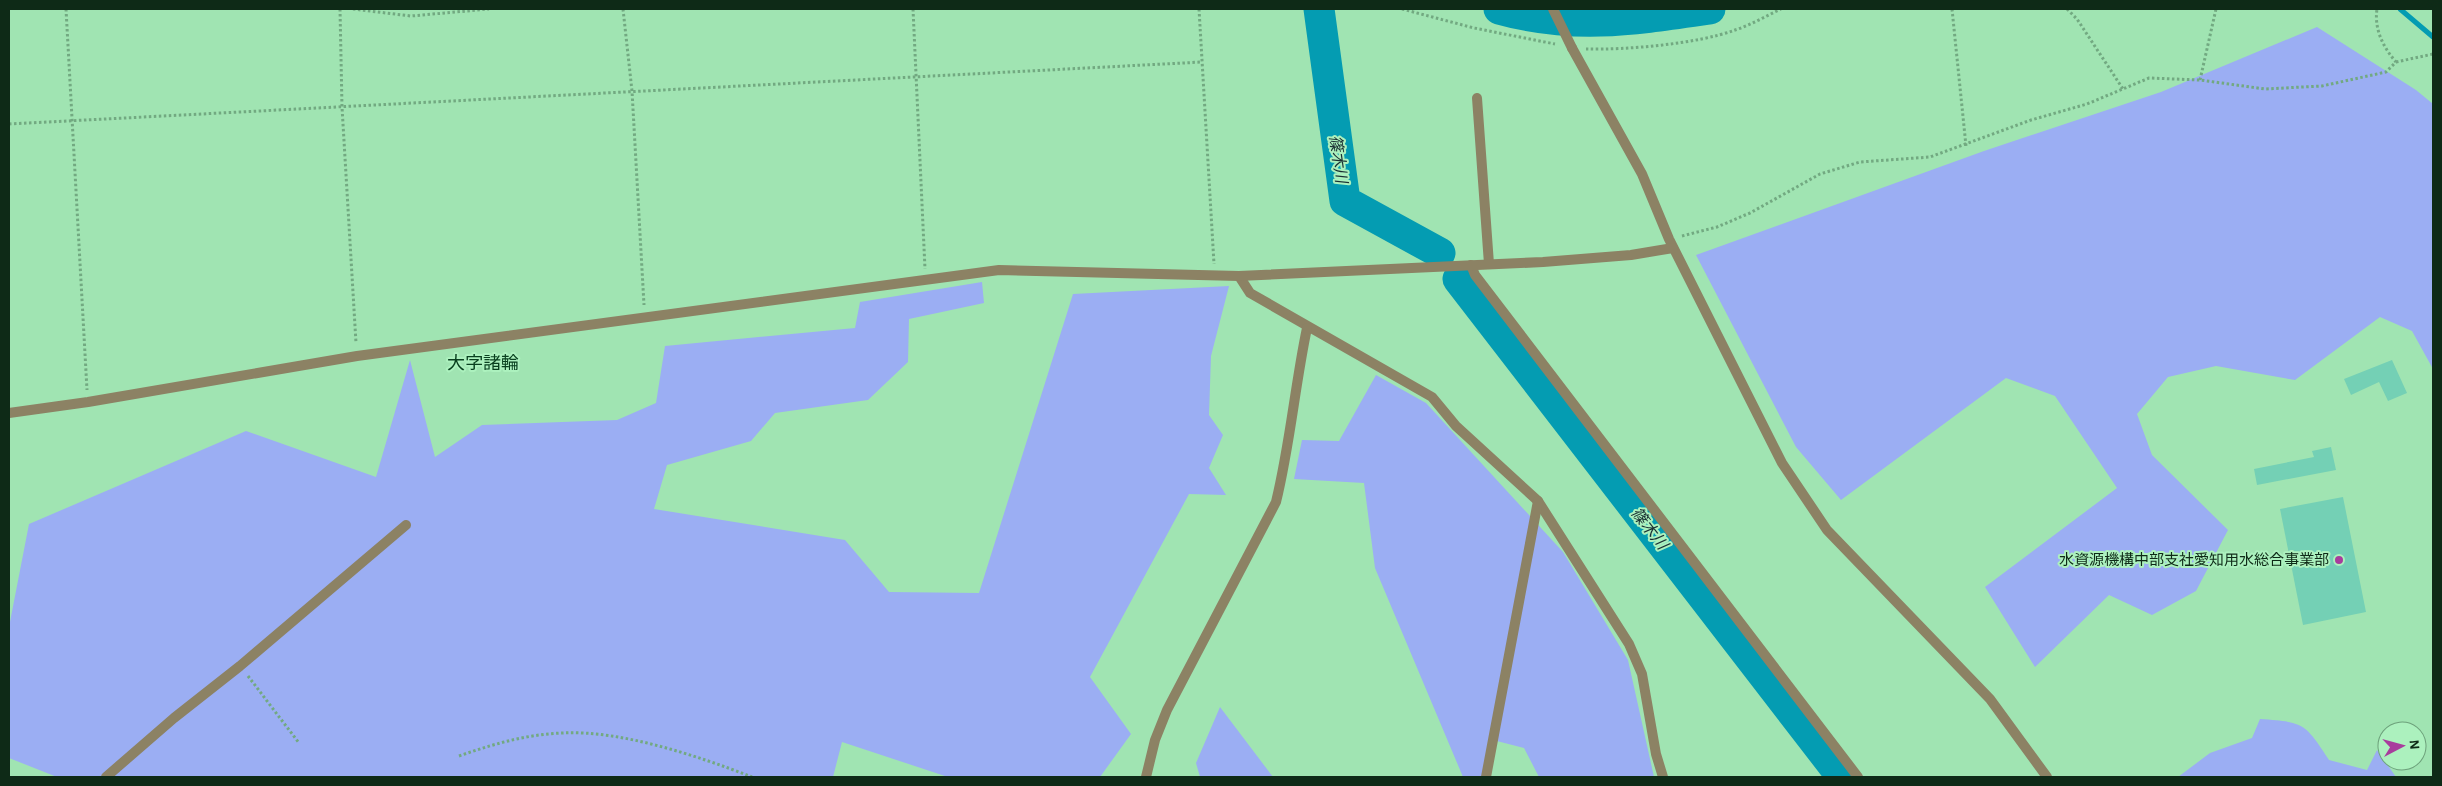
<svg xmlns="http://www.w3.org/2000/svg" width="2442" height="786" font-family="'Alegreya Sans','Noto Sans JP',sans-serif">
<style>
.green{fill:#9baef3}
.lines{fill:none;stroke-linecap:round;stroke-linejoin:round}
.stream{stroke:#049cb2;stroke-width:5}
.river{stroke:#049cb2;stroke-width:31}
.building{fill:#74d0b5}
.path{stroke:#72a981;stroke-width:3;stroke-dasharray:2.5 2.5;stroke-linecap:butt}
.minor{stroke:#8c8264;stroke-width:10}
.tertiary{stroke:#8c8264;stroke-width:10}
.poi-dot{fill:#a83c9d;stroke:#acf1be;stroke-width:2}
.labels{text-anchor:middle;stroke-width:4;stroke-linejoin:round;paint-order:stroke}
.poi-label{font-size:15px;fill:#0e2a17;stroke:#acf1be;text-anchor:end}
.water-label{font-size:16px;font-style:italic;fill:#192e32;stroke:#acf1be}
.quarter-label{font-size:18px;fill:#09401f;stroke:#acf1be}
</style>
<rect width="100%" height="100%" fill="#a0e4b2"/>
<g class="green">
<polygon points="2317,27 2416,90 2433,104 2433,369 2412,331 2380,317 2295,380 2216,366 2168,377 2137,414 2152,455 2228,530 2196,591 2152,615 2109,595 2035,667 1985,587 2117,488 2055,396 2006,378 1841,500 1796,447 1696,255 1984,151 2161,92"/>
<polygon points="982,282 984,303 909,319 908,362 868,400 775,413 751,441 667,465 654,509 845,540 889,592 979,593 1073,294 1229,286 1211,356 1209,415 1223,435 1209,468 1226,495 1189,494 1090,677 1131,734 1100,777 948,777 842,742 833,777 57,777 9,758 9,627 29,524 246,431 376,477 410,360 435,457 482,425 617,420 656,403 665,346 855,328 860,302"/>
<polygon points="1376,375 1426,403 1563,552 1628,660 1654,777 1539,777 1524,748 1489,739 1482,777 1463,777 1375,568 1364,483 1294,479 1302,440 1339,441"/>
<polygon points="1220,707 1273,777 1200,777 1196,763"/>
<path d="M2260,719C2304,722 2305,723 2329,760L2367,770L2377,750L2396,777H2178L2210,753L2252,738Z"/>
</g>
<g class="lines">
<polyline class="stream" points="2400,9 2433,37"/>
<g class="river">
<polyline points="1319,9 1345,201 1440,253"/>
<path d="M1499,9C1574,30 1634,20 1710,9"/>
<polyline points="1458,279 1842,777"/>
</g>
</g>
<g class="building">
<polygon points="2392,360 2407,393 2388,401 2379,382 2351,395 2344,379"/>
<polygon points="2331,447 2336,470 2257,485 2254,469 2314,457 2312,451"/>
<polygon points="2343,497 2366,612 2303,625 2280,509"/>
</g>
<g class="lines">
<g class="path">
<polyline points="66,9 87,390"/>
<polyline points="340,9 342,107 356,343"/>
<polyline points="353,9 411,16 489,9"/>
<polyline points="623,9 632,91 644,305"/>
<polyline points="913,9 925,269"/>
<polyline points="1199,9 1214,264"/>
<polyline points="1402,9 1474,28 1555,44"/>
<polyline points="1952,9 1966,146"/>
<polyline points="2067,9 2077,19 2123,89"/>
<path d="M1586,49C1626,50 1697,44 1735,30C1751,25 1766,16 1781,9"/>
<polyline points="2396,62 2433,54"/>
<polyline points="2200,80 2216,9"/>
<polyline points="9,124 1202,62"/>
<path d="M1682,236L1717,227L1750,213L1820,174L1860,162L1930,157L2031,120L2087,104L2149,78L2200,80L2265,89L2322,86L2386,72L2396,62C2383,47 2374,29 2377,9"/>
<polyline points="248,676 299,743"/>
<path d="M459,756C493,744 528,734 563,733C621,730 698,756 752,777"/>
</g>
<g class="minor">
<polyline points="1553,9 1572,48"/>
<polyline points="1477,98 1489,264"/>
<polyline points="1471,265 1475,275 1858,777"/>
<polyline points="1239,276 1250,293 1432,397 1456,426 1538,501 1629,644 1642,674 1656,754 1663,777"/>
<polyline points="106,777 174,718 240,666 406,525"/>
<path d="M1146,777L1155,740L1167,710L1276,502C1290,445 1295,385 1307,328"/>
<polyline points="1486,777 1538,501"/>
</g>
<g class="tertiary">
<polyline points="1572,48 1642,174 1669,239 1782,463 1827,530 1990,699 2047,777"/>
<polyline points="9,413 88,402 357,356 999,270 1239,276 1543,262 1631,255 1673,248"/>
</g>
</g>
<circle class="poi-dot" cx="2339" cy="560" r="5"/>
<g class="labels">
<g class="poi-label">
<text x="2329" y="565">水資源機構中部支社愛知用水総合事業部</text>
</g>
<g class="water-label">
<text transform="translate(1339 159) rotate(82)" y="6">篠木川</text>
<text transform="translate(1650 528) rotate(52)" y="6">篠木川</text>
</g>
<g class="quarter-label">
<text x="483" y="369">大字諸輪</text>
</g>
</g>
<rect width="2442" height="786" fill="none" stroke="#0e2a17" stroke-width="20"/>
<g transform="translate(2402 746) rotate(84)"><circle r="24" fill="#acf1be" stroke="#6da17b"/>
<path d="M0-4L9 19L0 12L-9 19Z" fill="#a83c9d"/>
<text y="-8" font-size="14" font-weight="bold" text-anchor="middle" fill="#0e2a17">N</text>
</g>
</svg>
